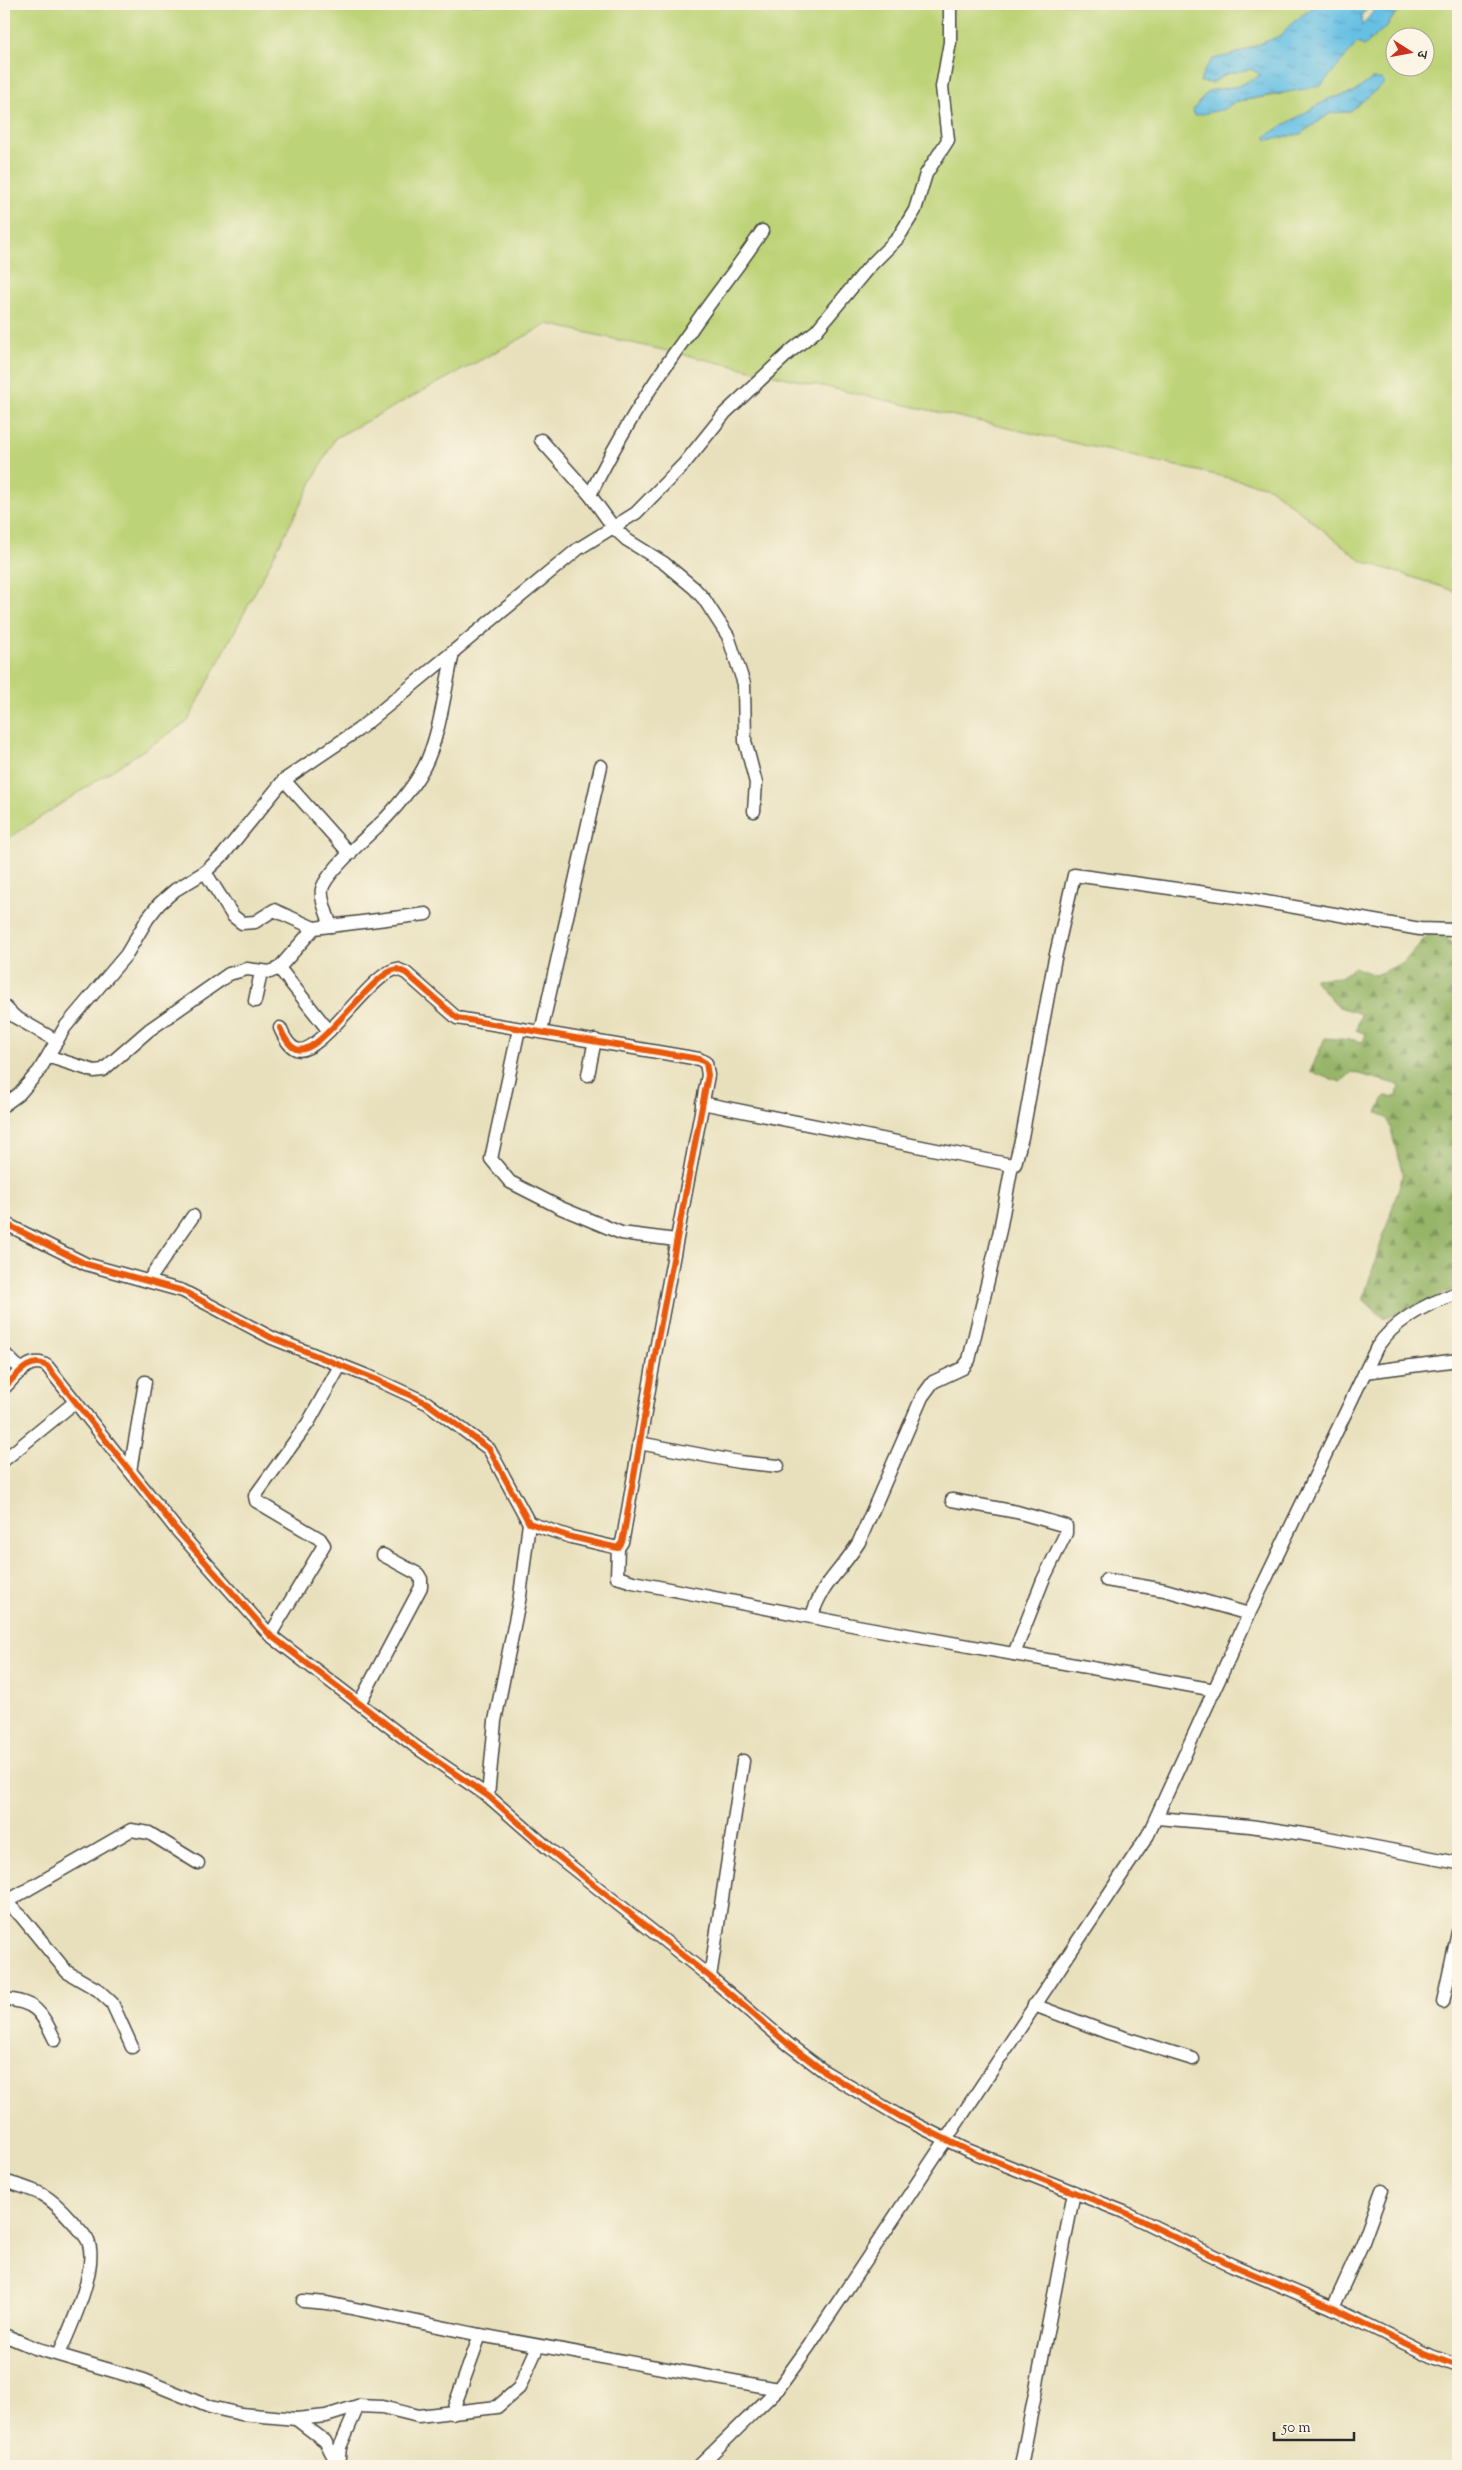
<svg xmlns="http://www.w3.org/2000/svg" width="1462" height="2470" font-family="'Sorts Mill Goudy','Noto Serif Devanagari',serif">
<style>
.grass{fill:#bdd377;stroke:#747f51;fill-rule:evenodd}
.forest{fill:url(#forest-firs);stroke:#60704a}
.water{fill:url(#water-ripples);stroke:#487688}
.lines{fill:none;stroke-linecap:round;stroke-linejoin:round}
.minor-casing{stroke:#474641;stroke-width:15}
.minor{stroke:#fff;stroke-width:12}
.cycleway-casing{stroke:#fcf5e5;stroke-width:9}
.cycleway{stroke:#e8590c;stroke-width:6}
</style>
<defs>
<pattern id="forest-firs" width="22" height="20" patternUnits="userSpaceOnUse" patternTransform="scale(1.25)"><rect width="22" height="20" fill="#96b568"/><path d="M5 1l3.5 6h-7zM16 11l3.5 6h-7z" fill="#7b9356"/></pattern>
<pattern id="water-ripples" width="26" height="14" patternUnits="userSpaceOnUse" patternTransform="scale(1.25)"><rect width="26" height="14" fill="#66c0e4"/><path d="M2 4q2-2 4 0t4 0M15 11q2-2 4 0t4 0" fill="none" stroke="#549cb9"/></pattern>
</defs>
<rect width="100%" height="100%" fill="#fcf5e5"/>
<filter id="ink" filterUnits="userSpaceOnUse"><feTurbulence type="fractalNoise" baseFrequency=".02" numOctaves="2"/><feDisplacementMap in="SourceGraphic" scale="10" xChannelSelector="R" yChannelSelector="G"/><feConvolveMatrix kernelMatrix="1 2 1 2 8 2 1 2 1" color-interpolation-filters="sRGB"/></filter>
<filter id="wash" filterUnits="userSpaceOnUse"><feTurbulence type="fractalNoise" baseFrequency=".0096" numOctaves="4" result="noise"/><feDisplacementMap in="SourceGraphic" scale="20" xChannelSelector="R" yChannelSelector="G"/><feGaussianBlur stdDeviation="1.12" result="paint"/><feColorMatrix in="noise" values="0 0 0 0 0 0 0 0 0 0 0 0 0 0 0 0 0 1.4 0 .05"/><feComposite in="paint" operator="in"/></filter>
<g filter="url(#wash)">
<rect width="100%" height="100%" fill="#e8e0bc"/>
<path class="grass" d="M4,4H1317C1307,13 1287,25 1283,35L1232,55L1213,59L1212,83L1226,74L1251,69L1262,75L1238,86L1208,91L1193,110L1225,109L1234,102L1282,94L1342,59L1358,42L1387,26L1395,14L1412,4H1458V592L1362,561L1269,487L548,324L335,438L188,721L4,841ZM1394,38H1424V68H1394ZM1372,79L1384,83L1349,112L1331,113L1300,134L1267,140L1266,136L1328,99L1353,93Z"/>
<polygon class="forest" points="1433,929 1458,947 1458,1288 1384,1319 1363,1299 1403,1175 1388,1119 1377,1112 1385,1096 1397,1097 1399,1085 1352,1072 1341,1082 1310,1072 1325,1038 1354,1040 1363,1042 1366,1034 1356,1030 1361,1014 1339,1007 1313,979 1342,977 1354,967 1375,975 1403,963"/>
<g class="water">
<path d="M1317,4H1371L1361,16L1362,26L1376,8L1377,4H1412L1395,14L1387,26L1364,46L1357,43L1321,86L1234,102L1225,109L1194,116L1193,110L1208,91L1238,86L1261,75L1251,69L1226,74L1212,83L1200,82L1205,69L1213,59L1232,55L1282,35C1287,24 1307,13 1317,4Z"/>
<polygon points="1372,79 1381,79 1385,83 1349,112 1331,113 1300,134 1267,140 1266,136 1328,99 1353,93"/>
</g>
</g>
<g filter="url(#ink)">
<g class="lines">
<defs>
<g id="minor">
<polyline points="541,440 590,495 614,528 627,540 664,563 694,588 704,599 728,636 744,684 745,741 756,783 754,811"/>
<path d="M590,495C618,437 653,382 691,330C714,296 740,265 762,231"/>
<polyline points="284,780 350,854"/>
<polyline points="205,872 233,916 242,923 255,922 274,910 314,928"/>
<path d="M331,926C328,916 320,899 322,889C326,872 371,833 385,819C400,803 414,786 424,767C440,736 445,688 453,653"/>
<polyline points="279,968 329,1031"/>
<polyline points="255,1001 261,972"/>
<polyline points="4,1006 15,1017 57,1041"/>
<polyline points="519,1029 491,1159 510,1182 561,1208 621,1233 676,1240"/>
<polyline points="541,1032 601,766"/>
<polyline points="50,1057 94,1071 103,1070 149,1030 229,974 247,969 270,972 279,968 314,928 426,914"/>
<polyline points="588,1075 595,1040"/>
<polyline points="702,1103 1012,1165 1015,1164 1022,1137 1054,963 1074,875 1243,898 1420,929 1455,930"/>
<polyline points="4,1105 19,1094 39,1071 65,1027 126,955 148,918 159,904 175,890 205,872 223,855 284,780 358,730 578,549 636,513 684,464 725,413 792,350 816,331 868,268 898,238 915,210 926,174 948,140 942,87 950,42 950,4"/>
<path d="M4,1223L86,1264L183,1291L272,1338L375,1379L427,1403L489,1449L529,1523L571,1537L618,1548L622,1542L624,1533L656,1349L708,1075L706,1063L699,1059L457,1018L406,973L397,969C371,972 319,1059 296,1049C288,1046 283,1035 280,1028"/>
<polyline points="149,1280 193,1216"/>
<polyline points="4,1353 22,1371"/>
<polyline points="1365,1372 1458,1360"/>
<path d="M4,1388C16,1376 30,1355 47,1366L176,1529L270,1635L416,1747L488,1796L550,1850L710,1977L788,2044L825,2072L901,2117L965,2149L1124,2212L1232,2265L1333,2308L1431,2356L1458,2366"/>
<polyline points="639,1443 739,1462 778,1466"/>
<polyline points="4,1460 75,1402"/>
<polyline points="130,1471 145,1382"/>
<polyline points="952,1500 1017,1512 1066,1526 1066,1533 1043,1580 1014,1654"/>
<polyline points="618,1548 617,1577 633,1582 857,1626 1215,1690"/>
<polyline points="1106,1580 1165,1590 1249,1614"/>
<path d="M812,1616C821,1584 842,1570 859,1542L922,1397L933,1382L963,1368L969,1360L1000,1230L1012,1165"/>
<polyline points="270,1635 324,1545 320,1539 256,1501 255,1496 308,1423 340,1366"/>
<polyline points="360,1702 421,1587 421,1579 418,1574 383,1555"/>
<polyline points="488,1796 495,1721 520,1596 529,1523"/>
<polyline points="1157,1818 1250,1826 1323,1837 1458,1863"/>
<polyline points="4,1901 21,1916 67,1972 98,1990 112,2003 132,2047"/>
<polyline points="6,1902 131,1830 149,1833 198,1863"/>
<polyline points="710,1977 743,1761"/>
<path d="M4,1999C37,2002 41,2012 55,2040"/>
<polyline points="1443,2002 1458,1932"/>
<polyline points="1034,2005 1106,2032 1193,2059"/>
<path d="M4,2181C38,2191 47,2193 71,2220C77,2227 84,2233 88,2241C99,2267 70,2329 59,2354"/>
<polyline points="303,2301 327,2303 480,2335 778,2389"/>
<polyline points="1333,2308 1363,2242 1382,2190"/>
<polyline points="4,2335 35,2348 144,2380 210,2407 241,2414 296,2419 326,2416 358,2406 382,2407 418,2416 497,2407 519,2388 538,2346"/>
<polyline points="452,2413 480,2335"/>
<polyline points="296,2419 325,2441 337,2463"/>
<polyline points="338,2466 340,2447 358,2406"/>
<path d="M699,2466L778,2389L809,2346L1148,1835L1249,1614L1377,1347C1395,1320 1428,1303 1458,1293"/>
<polyline points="1021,2466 1074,2192"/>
</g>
</defs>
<use href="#minor" class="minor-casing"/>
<use href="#minor" class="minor"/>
<defs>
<g id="cycleway">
<path d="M4,1223L86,1264L183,1291L272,1338L375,1379L427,1403L489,1449L529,1523L571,1537L618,1548L622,1542L624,1533L656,1349L708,1075L706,1063L699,1059L457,1018L406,973L397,969C371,972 319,1059 296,1049C288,1046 283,1035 280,1028"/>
<path d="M4,1388C16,1376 30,1355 47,1366L176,1529L270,1635L416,1747L488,1796L550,1850L710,1977L788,2044L825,2072L901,2117L965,2149L1124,2212L1232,2265L1333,2308L1431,2356L1458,2366"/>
</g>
</defs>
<use href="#cycleway" class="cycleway-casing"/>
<use href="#cycleway" class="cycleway"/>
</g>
</g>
<rect width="1462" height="2470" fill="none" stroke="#fcf5e5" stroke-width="20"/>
<g transform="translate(1410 52) rotate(101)"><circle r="24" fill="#fcf5e5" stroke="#a8a49b"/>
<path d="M0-4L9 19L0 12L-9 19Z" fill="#c8321e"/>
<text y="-8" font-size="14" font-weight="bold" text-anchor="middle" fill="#2b2b2b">उ</text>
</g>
<path d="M1274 2432v8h80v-8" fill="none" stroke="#2b2b2b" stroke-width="2.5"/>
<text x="1282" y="2432" font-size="15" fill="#2b2b2b" stroke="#fcf5e5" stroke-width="4" paint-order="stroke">50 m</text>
</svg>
